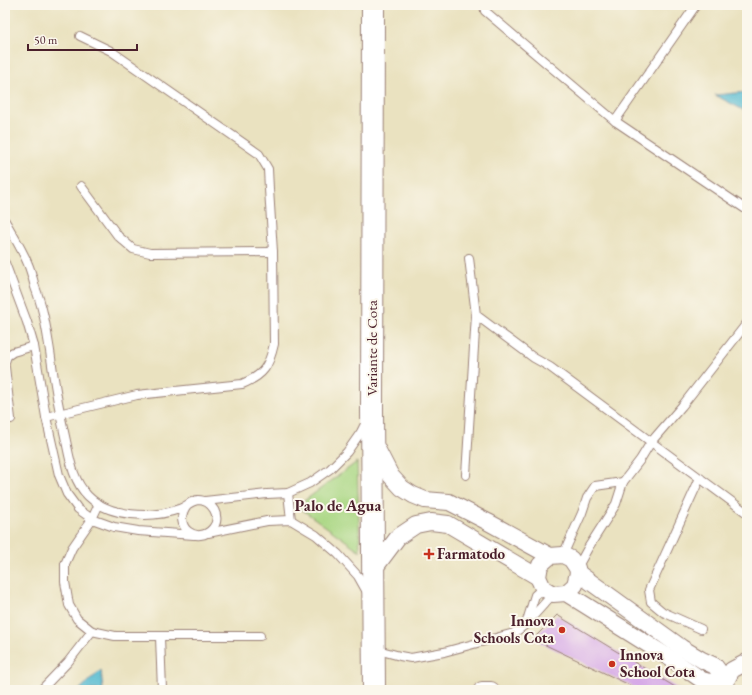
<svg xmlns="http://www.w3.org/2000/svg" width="752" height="695" font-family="'EB Garamond',serif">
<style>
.green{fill:#aad784;stroke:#7a7b58}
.water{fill:#53bad0;stroke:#4e6c7e}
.building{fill:#d6a9e7}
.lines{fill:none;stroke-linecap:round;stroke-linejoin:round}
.service-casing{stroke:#9a8076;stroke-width:10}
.minor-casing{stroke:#9a8076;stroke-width:18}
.primary-casing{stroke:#9a8076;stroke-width:24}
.service{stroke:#fff;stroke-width:8}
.minor{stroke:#fff;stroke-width:16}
.primary{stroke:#fff;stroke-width:22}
.poi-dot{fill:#c8321e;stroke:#fbf7ec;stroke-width:1.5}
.labels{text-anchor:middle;stroke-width:4;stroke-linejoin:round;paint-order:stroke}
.street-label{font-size:15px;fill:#4a1f2b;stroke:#fbf7ec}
.poi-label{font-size:15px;font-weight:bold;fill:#4a1f2b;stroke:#fbf7ec;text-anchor:start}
.neighbourhood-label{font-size:16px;font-weight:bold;fill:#4a1f2b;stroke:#fbf7ec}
</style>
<rect width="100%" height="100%" fill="#fbf7ec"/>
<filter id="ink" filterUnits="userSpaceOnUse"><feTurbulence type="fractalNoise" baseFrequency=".025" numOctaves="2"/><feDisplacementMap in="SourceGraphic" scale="8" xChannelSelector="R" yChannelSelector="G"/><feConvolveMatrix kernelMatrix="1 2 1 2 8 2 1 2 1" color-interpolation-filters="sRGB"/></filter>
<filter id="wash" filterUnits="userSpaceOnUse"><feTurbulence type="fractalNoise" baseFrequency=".012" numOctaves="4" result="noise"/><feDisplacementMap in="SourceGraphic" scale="16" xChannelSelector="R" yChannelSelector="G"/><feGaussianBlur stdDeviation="0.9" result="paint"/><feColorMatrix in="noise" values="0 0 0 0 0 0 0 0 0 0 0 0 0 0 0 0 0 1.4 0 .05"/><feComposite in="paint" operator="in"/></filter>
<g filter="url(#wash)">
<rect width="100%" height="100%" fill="#eae2c0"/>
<polygon class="green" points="357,462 360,551 297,506"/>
<g class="water">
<polygon points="747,92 747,112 715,95"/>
<polygon points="101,670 103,690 79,690"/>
</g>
<g id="blocks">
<polygon class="building" points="557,615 680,690 640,690 533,639"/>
</g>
</g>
<g filter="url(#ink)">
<use href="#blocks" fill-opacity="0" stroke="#9a8076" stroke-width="1"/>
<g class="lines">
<defs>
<g id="service">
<polyline points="484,5 485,11 539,57 615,121 747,210"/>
<polyline points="615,121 696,5"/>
<polyline points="81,186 118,236 133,249 150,253 273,252"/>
<path d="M5,221C13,235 22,249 28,264C31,271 33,279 35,287C38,295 41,304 43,313C46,325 48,339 50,351C54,381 59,411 66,441C70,460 73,481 88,496C109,517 152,519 179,509C186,507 190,501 198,500C212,500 222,517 213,528C198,546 171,527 187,505"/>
<polyline points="5,263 27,322 34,346 46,417 59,475 67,494 78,509 92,519 114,527 138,531 194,535"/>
<polyline points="476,315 534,358 550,367 747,513"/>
<polyline points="5,362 7,356 13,352 34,346"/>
<polyline points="5,367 11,419"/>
<path d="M46,417L137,395L242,384C264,375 269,366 274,344L273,252L269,189L268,169L259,154L111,51L80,36"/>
<polyline points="466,475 476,315 469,258"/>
<polyline points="700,478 649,590 651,602 663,612 701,629"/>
<polyline points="288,493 291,520"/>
<polyline points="205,501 267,494 288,493 310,483 330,469 347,452 361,432 365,424"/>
<polyline points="99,504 92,519 72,548 65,564 65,582 69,605 77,619 92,631 115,636 260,636"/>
<polyline points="208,533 267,521 291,520 316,535 338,554 358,576 367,592"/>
<polyline points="563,555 582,513 587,498 595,486 623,482"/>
<polyline points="577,568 588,548 616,504 623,482 640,460 651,442 682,406 747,323"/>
<polyline points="527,621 535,595 543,588"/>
<polyline points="160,637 162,690"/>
<polyline points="374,649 400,656 411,658 444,652 514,633 526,624 553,594"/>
<polyline points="41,690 68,662 92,631"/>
</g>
<g id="minor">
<polyline points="374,443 391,476 402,488 413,495 425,500 449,502 488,522 550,556"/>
<polyline points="374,569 398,537 416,525 431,522 448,524 538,577"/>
<polyline points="578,573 682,648 702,660 715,666 726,681 727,689"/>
<polyline points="566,593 575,585 578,573 577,568 571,559 563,555 550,556 540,565 538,577 543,588 553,594 566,593 673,660 702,680 709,682 726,681"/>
<polyline points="726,681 732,670 747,662"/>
<polyline points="482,690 491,690"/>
</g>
<polyline id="primary" points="373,5 372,410 374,690"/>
</defs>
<use href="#service" class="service-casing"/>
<use href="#minor" class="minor-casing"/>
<use href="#primary" class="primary-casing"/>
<use href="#service" class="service"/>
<use href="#minor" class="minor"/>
<use href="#primary" class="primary"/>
</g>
</g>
<g class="poi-dot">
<path d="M427 548h4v4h4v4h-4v4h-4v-4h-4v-4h4z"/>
<circle cx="562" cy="630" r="4"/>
<circle cx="612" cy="664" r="4"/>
</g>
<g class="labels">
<g class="street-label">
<text transform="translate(372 348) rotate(-90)" y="5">Variante de Cota</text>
</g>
<g class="poi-label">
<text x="437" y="559">Farmatodo</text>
<text x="554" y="626" text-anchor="end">Innova<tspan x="554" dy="17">Schools Cota</tspan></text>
<text x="620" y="660">Innova<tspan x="620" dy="17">School Cota</tspan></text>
</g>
<g class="neighbourhood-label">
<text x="338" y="511">Palo de Agua</text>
</g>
</g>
<rect width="752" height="695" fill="none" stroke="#fbf7ec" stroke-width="20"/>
<path d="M28 44v6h109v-6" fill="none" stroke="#4a1f2b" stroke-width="2"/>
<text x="34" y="44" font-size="12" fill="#4a1f2b" stroke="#fbf7ec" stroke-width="3" paint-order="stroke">50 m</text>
</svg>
